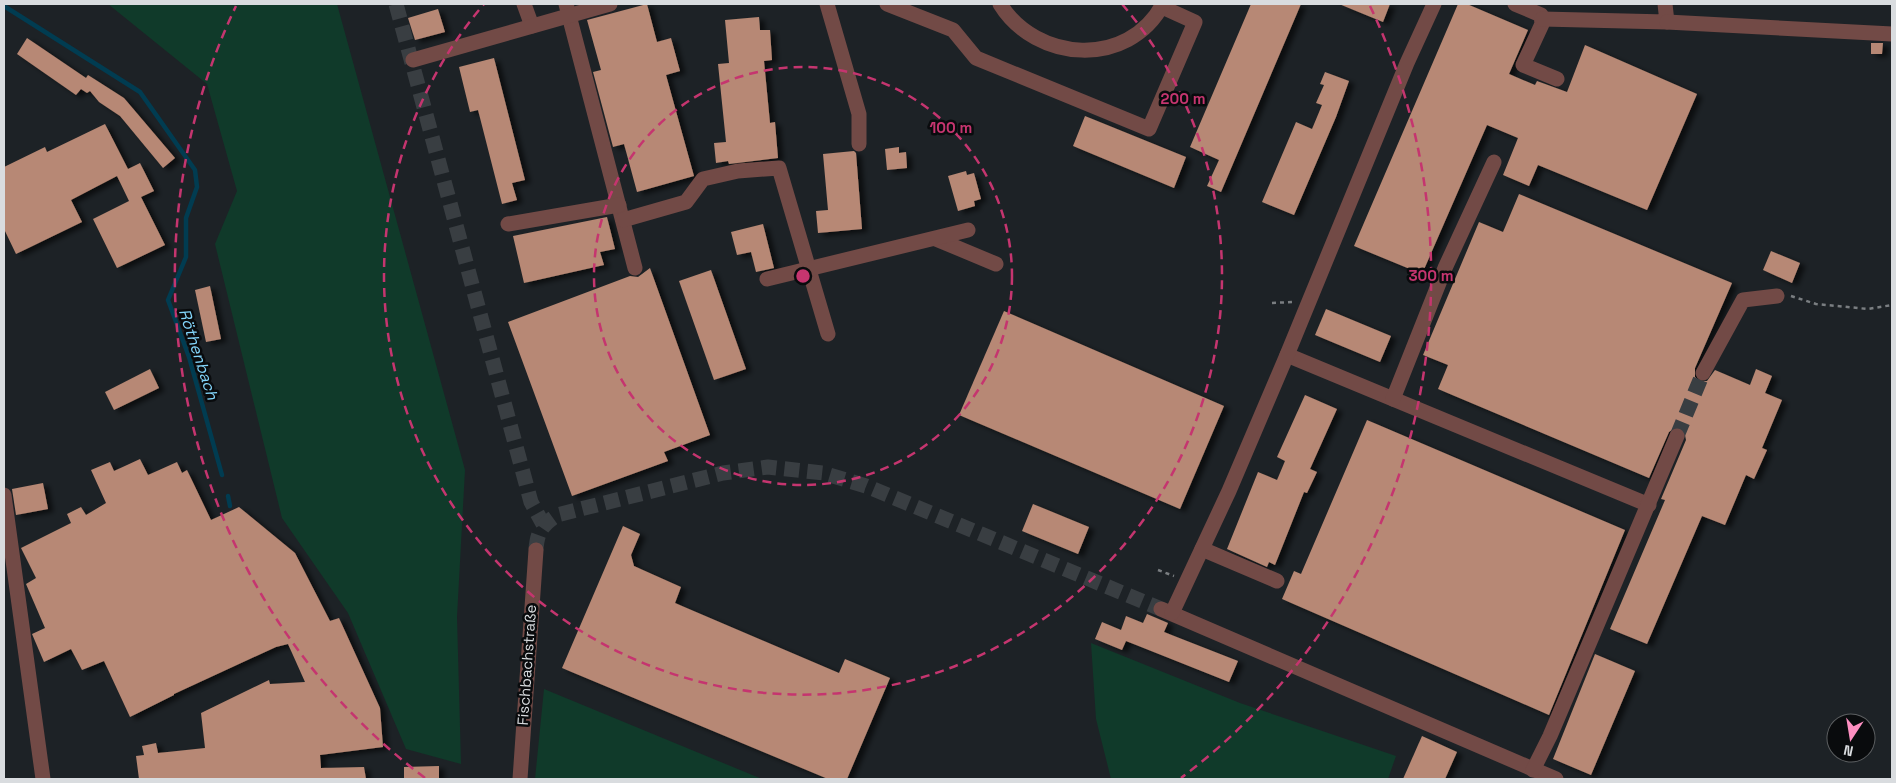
<svg xmlns="http://www.w3.org/2000/svg" width="1896" height="783" font-family="'Space Grotesk',sans-serif">
<style>
.green{fill:#103a2a}
.lines{fill:none;stroke-linecap:round;stroke-linejoin:round}
.stream{stroke:#013c51;stroke-width:4.5}
.building{fill:#b78874;filter:url(#shadow)}
.minor-tunnel{stroke:#393e42;stroke-width:15;stroke-dasharray:15 8;stroke-linecap:butt}
.path{stroke:#7a7e81;stroke-width:2.5;stroke-dasharray:4 4;stroke-linecap:butt}
.minor{stroke:#724a46;stroke-width:15}
.ring{fill:none;stroke:#c5356f;stroke-width:2.5;stroke-dasharray:9 6}
.labels{text-anchor:middle;stroke-width:5;stroke-linejoin:round;paint-order:stroke}
.street-label{font-size:15px;fill:#d9dcdf;stroke:#090b0d}
.water-label{font-size:16px;font-style:italic;fill:#83d5fa;stroke:#090b0d}
.centre{fill:#c5356f;stroke:#090b0d;stroke-width:2.5}
.ring-label{font-size:15px;text-anchor:middle;font-weight:bold;fill:#c5356f;stroke:#090b0d;stroke-width:5;stroke-linejoin:round;paint-order:stroke}
</style>
<defs>
<filter id="shadow"><feDropShadow dx="5.5" dy="3" stdDeviation="2.5" flood-color="#0009"/></filter>
</defs>
<rect width="100%" height="100%" fill="#1d2226"/>
<g class="green">
<polygon points="108,4 337,4 465,470 457,617 461,764 406,749 348,613 282,518 215,244 237,191 207,84"/>
<polygon points="1091,643 1240,703 1396,756 1388,779 1111,779 1096,719"/>
<polygon points="544,689 762,779 535,779"/>
</g>
<g class="lines">
<g class="stream">
<polyline points="4,6 140,92 195,170 197,187 186,218 186,257 168,300 189,357 222,475"/>
<polyline points="228,496 230,506"/>
</g>
</g>
<g class="building">
<polygon points="647,4 657,42 671,38 680,71 666,75 694,176 637,192 624,144 613,147 593,72 601,70 587,20"/>
<polygon points="1251,4 1301,4 1221,192 1207,186 1219,160 1190,147"/>
<polygon points="1339,4 1390,4 1383,22"/>
<polygon points="1458,4 1467,4 1528,30 1509,74 1535,85 1537,81 1567,92 1585,45 1697,94 1647,210 1538,165 1529,186 1503,175 1518,138 1487,125 1422,274 1354,246"/>
<polygon points="438,9 445,32 415,40 408,18"/>
<polygon points="759,17 760,30 770,30 772,60 764,61 770,123 775,122 778,158 729,164 728,161 716,163 714,143 726,142 718,64 729,63 725,20"/>
<polygon points="27,38 86,78 88,75 124,98 175,158 163,168 120,116 99,102 90,91 87,93 81,89 76,95 17,54"/>
<polygon points="1871,43 1883,43 1882,54 1871,54"/>
<polygon points="494,58 525,180 512,183 517,200 502,204 478,110 470,112 459,67"/>
<polygon points="1325,72 1349,81 1336,117 1294,215 1262,202 1296,122 1312,129 1322,105 1316,103 1324,85 1320,84"/>
<polygon points="1085,116 1186,157 1174,188 1073,146"/>
<polygon points="105,124 128,169 140,163 154,191 141,197 165,245 117,268 93,219 129,201 117,176 71,200 82,222 16,254 4,229 4,167 45,147 47,152"/>
<polygon points="899,147 899,153 906,152 907,168 887,170 885,149"/>
<polygon points="854,151 856,153 862,229 818,233 816,211 828,210 823,154"/>
<polygon points="966,171 967,175 974,173 981,199 974,201 975,206 958,211 948,176"/>
<polygon points="1519,194 1732,283 1695,368 1695,377 1699,381 1707,381 1715,370 1750,385 1756,369 1772,376 1765,393 1782,400 1762,448 1767,450 1754,479 1746,475 1725,525 1702,516 1647,644 1610,629 1665,500 1661,499 1686,440 1684,430 1676,427 1669,432 1649,478 1438,389 1448,365 1423,355 1479,222 1503,232"/>
<polygon points="607,217 615,249 600,252 604,265 524,283 513,236"/>
<polygon points="763,224 774,268 756,272 751,252 737,255 731,232"/>
<polygon points="1771,251 1800,263 1792,283 1763,270"/>
<polygon points="650,268 710,435 664,452 668,461 572,496 508,322 630,276 638,277"/>
<polygon points="711,270 746,369 714,380 679,281"/>
<polygon points="210,286 221,339 206,342 195,290"/>
<polygon points="1326,309 1391,336 1380,362 1315,335"/>
<polygon points="1004,311 1224,406 1180,509 959,415"/>
<polygon points="150,369 159,388 114,410 105,392"/>
<polygon points="1305,395 1337,409 1310,469 1317,472 1307,493 1304,492 1275,565 1269,562 1267,567 1227,549 1258,472 1277,480 1285,461 1277,457"/>
<polygon points="1367,420 1625,530 1549,715 1282,599 1294,571 1301,574"/>
<polygon points="140,459 148,475 177,462 182,473 187,470 211,520 239,507 295,553 330,621 339,618 380,708 383,747 320,755 321,768 364,767 366,779 139,779 136,756 144,755 142,746 156,743 158,753 205,748 201,713 269,680 270,684 305,682 288,644 276,647 174,694 174,695 130,717 104,661 82,670 71,649 44,662 32,634 45,628 26,584 36,578 21,548 71,523 67,514 81,507 86,515 106,503 91,470 110,462 114,471"/>
<polygon points="43,483 48,509 16,515 12,489"/>
<polygon points="1033,504 1089,527 1078,554 1022,531"/>
<polygon points="623,526 640,534 631,555 634,566 681,587 675,603 839,673 845,659 890,678 847,779 828,779 562,668"/>
<polygon points="1147,614 1168,623 1164,632 1238,661 1229,682 1126,641 1122,650 1095,639 1102,622 1121,630 1126,616 1143,623"/>
<polygon points="1595,654 1635,671 1591,775 1553,759"/>
<polygon points="1422,736 1457,752 1445,779 1403,779"/>
<polygon points="439,766 439,779 404,779 404,767"/>
</g>
<g class="lines">
<g class="minor-tunnel">
<polyline points="396,4 531,502 543,524"/>
<polyline points="1677,436 1703,373"/>
<path d="M536,550C537,532 542,525 557,515L723,473L768,467L823,473L866,486L1161,609"/>
</g>
<g class="path">
<polyline points="1791,296 1816,304 1868,309 1892,305"/>
<polyline points="1272,303 1293,302"/>
<polyline points="1158,570 1174,576"/>
</g>
<g class="minor">
<polyline points="524,4 532,26"/>
<polyline points="566,4 635,268"/>
<polyline points="827,4 859,114 859,144"/>
<polyline points="887,4 953,30 976,58 1149,129 1195,22 1162,7"/>
<path d="M1000,4C1036,62 1128,69 1163,4"/>
<polyline points="1515,4 1541,15 1542,24 1523,65 1557,79"/>
<polyline points="1542,19 1667,22 1665,4"/>
<polyline points="1667,22 1892,34"/>
<polyline points="413,60 610,4"/>
<polyline points="623,220 686,202 703,179 738,171 779,168 828,334"/>
<polyline points="508,224 619,205"/>
<polyline points="936,239 996,264"/>
<polyline points="767,279 968,230"/>
<polyline points="1287,355 1649,505"/>
<polyline points="1703,373 1743,300 1777,296"/>
<polyline points="1393,399 1445,268 1494,162"/>
<polyline points="4,495 43,779"/>
<polyline points="1202,549 1277,581"/>
<polyline points="1161,609 1556,779"/>
<polyline points="1172,613 1229,491 1287,355 1407,63 1434,4"/>
<polyline points="1533,770 1550,736 1677,436"/>
<polyline points="520,779 536,550"/>
</g>
</g>
<g class="ring">
<circle cx="803" cy="276" r="209"/>
<path d="M1122 4A419 419 0 1 1 484 4"/>
<path d="M425 778A628 628 0 0 1 236 6M1370 6A628 628 0 0 1 1181 778"/>
</g>
<g class="labels">
<g class="street-label">
<text transform="translate(527 665) rotate(-86)" y="5">Fischbachstraße</text>
</g>
<g class="water-label">
<text transform="translate(199 354) rotate(72)" y="6">Röthenbach</text>
</g>
</g>
<circle cx="803" cy="276" r="8" class="centre"/>
<g class="ring-label">
<text x="1183" y="104">200 m</text>
<text x="951" y="133">100 m</text>
<text x="1431" y="281">300 m</text>
</g>
<rect width="1896" height="783" fill="none" stroke="#d9dcdf" stroke-width="10"/>
<g transform="translate(1851 738) rotate(192)"><circle r="24" fill="#090b0d" stroke="#5c5f61"/>
<path d="M0-4L9 19L0 12L-9 19Z" fill="#fd8fc1"/>
<text y="-8" font-size="14" font-weight="bold" text-anchor="middle" fill="#d9dcdf">N</text>
</g>
</svg>
